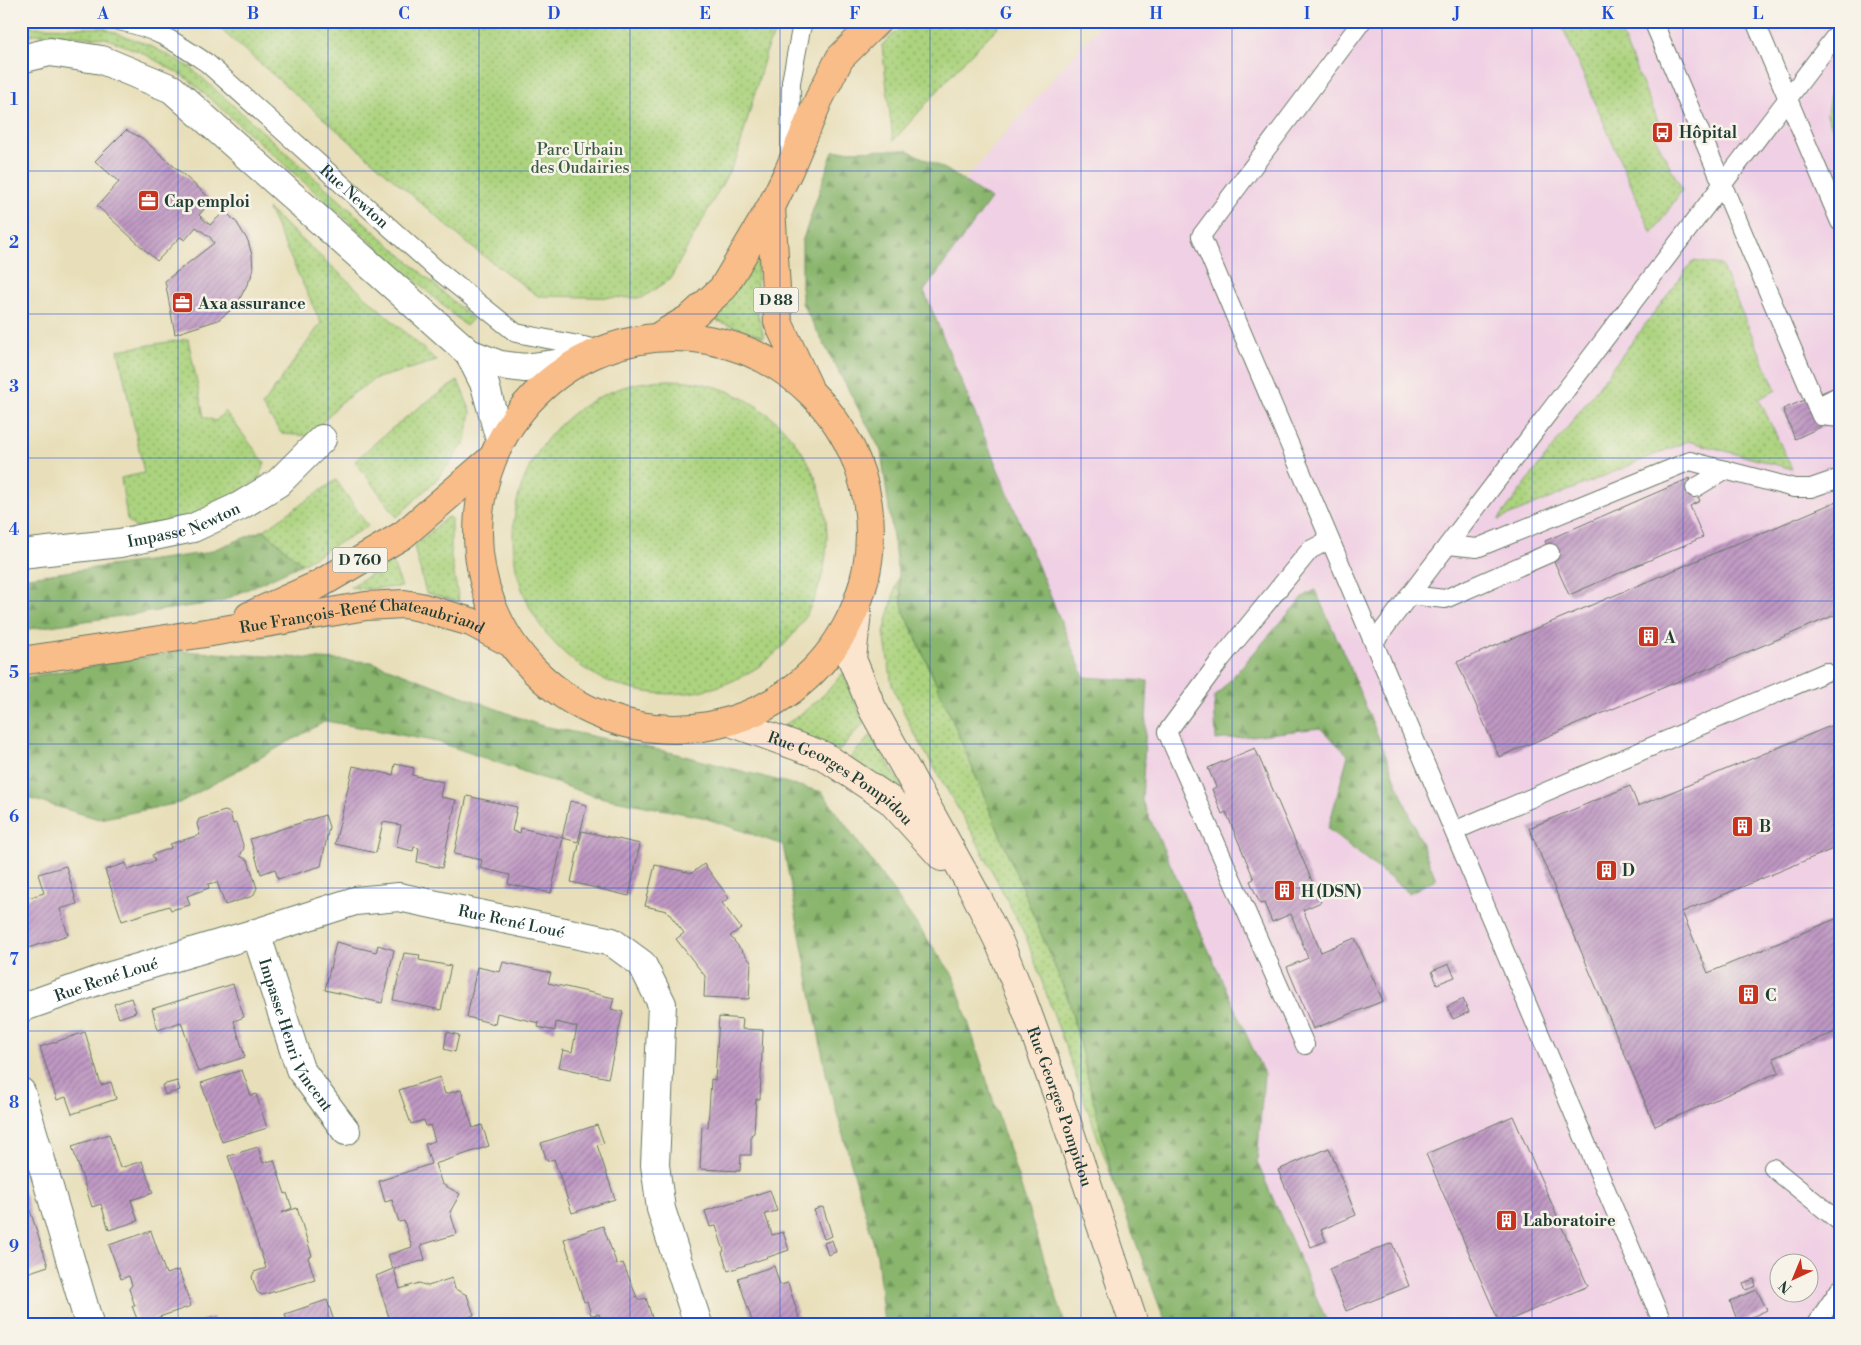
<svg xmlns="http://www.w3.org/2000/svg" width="1861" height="1345" font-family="'Libre Bodoni',serif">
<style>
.built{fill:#f0d0e4;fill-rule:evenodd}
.grass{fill:url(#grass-dots);stroke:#668859}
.forest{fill:url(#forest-firs);stroke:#547950}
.building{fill:url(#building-hatch)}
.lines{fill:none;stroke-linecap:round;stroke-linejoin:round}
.lane-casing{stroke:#657663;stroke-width:20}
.street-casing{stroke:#657663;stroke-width:30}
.secondary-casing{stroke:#657663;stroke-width:30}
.primary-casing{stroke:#657663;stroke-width:30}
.lane{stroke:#fff;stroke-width:18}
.street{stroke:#fff;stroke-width:28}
.secondary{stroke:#fce5cf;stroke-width:28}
.primary{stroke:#f8bd88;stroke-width:28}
.grid{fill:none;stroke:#1d4ed8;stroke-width:1;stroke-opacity:0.55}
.labels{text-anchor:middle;stroke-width:5;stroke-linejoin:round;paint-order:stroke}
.shield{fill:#f7f3e8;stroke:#60746a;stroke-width:1}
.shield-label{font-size:15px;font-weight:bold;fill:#1f3d34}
.poi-label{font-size:16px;font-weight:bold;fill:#1f3d34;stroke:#f7f3e8;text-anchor:start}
.park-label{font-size:16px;fill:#3b5b43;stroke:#f7f3e8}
.street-label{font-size:16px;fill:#1f3d34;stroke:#f7f3e8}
.neatline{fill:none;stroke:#1d4ed8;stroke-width:2}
.grid-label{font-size:16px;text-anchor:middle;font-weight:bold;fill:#1d4ed8}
</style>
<defs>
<pattern id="grass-dots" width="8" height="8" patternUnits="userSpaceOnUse" patternTransform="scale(1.25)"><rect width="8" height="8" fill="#acd37e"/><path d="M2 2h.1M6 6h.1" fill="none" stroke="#8bac68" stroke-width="1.8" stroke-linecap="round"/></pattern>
<pattern id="forest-firs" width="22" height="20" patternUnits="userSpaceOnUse" patternTransform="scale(1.25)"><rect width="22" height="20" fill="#89b56d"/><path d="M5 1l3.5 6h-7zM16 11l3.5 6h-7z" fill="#6f945a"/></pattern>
<pattern id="building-hatch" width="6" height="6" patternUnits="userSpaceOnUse" patternTransform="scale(1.25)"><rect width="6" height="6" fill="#bf98c3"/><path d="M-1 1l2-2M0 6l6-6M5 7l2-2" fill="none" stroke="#9b7d9f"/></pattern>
</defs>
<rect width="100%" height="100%" fill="#f7f3e8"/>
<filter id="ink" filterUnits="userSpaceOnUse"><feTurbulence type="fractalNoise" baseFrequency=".02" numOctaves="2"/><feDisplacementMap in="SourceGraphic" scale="10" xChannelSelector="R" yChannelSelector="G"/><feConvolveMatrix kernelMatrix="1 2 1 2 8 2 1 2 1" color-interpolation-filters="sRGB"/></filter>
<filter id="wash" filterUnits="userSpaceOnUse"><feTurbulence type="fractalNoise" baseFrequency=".0096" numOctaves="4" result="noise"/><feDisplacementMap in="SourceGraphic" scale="20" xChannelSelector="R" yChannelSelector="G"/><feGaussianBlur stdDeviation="1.12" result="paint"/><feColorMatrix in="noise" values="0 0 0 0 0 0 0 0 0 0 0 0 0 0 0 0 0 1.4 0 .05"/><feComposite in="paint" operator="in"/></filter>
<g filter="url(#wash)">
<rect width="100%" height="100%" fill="#e8dfba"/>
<path class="built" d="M1103,21H1840V1324H1201L897,258ZM1778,1262H1808V1292H1778Z"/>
<g class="grass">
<polygon points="211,21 783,21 768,45 737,157 670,279 642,298 538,296 473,248"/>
<polygon points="908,21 1004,21 965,60 893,141 882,45"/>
<polygon points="1560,21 1616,21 1658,121 1652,131 1682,190 1652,234"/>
<polygon points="21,27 103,28 149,45 190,67 473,319 466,326 188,79 143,53 105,38 34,34 21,38"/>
<polygon points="1840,67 1840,147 1827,115 1833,75"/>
<polygon points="268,209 437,361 374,379 340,403 310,436 282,434 262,406 321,323"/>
<polygon points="758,254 756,307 764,337 712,319 730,296"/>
<polygon points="1693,261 1721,265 1776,390 1759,399 1792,469 1688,441 1498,520"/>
<polygon points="188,339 204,417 216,421 225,411 265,463 259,479 218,504 189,518 135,528 127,519 121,478 144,473 118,350"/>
<circle cx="670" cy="537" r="157"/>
<path d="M458,381L471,412L465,443L437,479L397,517L355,461C387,431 421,404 458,381Z"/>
<polygon points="336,480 368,526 302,564 264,530"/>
<polygon points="447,517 451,518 451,557 459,602 426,593 414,546"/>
<polygon points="392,561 402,587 364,589 350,587"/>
<polygon points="898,578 903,609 952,719 1069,1001 1114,1183 1026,937 974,836 911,728 892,685 884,633"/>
<path d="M843,673L864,723L838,752L783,726C809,709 824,697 843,673Z"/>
<polygon points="871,735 906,793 901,798 850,758"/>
</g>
<g class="forest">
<polygon points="907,150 947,170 991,199 924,291 1084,677 1148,681 1142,801 1264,1074 1257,1162 1328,1324 1166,1324 1114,1183 1069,1001 952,719 903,609 881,451 802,303 802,242 833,151"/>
<polygon points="264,530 302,564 220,602 21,630 21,578 205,553"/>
<polygon points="1315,590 1349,665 1436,879 1409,893 1328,829 1348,755 1320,728 1216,740 1214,698 1303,597"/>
<polygon points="179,651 372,662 539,725 673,753 822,792 953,975 1065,1324 884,1324 877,1255 827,1078 783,845 702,817 594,796 438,742 326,721 179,803 99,819 21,796 21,678"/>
</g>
<g id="blocks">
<g class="building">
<polygon points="126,130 142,138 212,200 199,215 210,225 225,211 237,223 248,241 252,255 253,269 251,277 236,306 218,320 175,334 165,281 214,243 210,237 196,227 185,240 180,237 157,261 97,206 119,182 95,161"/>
<polygon points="1840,385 1840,418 1795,439 1783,409"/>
<polygon points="1690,478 1700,501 1690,506 1703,537 1569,595 1545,541"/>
<polygon points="1840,500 1840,613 1499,757 1457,662"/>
<polygon points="1840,722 1840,846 1682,912 1708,973 1840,917 1840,1030 1773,1058 1779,1072 1655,1126 1529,828 1630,786 1638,806"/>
<polygon points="1255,748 1321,902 1303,910 1321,952 1355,938 1383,1001 1313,1029 1287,967 1308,958 1291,914 1272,922 1264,903 1260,904 1250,881 1254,879 1226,812 1222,814 1212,789 1216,787 1208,768"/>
<polygon points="395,764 414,768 412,775 443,782 440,797 456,800 442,868 417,862 419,848 414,847 413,851 396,847 401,825 383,822 376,853 335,844 353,766 393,775"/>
<polygon points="467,796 517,807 512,831 520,833 521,828 562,838 570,801 587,805 578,842 563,838 551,893 508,884 510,875 480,868 482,860 454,854"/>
<polygon points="225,811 230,813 233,824 236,823 244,848 240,856 248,860 257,888 253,896 225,905 217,882 208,884 209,888 187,896 190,905 171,910 169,906 122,921 105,870 126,863 128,870 155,861 152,855 171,848 170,844 200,835 197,824 199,819"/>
<polygon points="325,815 329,827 321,866 278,879 275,869 261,874 250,839"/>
<polygon points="582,831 640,844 629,896 571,882"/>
<polygon points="704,864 729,898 722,903 741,928 730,936 751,962 749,999 704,997 705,976 676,939 684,933 667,911 645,906 655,865 692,873"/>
<polygon points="66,866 77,904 60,909 68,935 28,948 27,943 21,945 21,900 44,893 38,874"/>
<polygon points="336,942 376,952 378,945 394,950 382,1003 325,990"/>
<polygon points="404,953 420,955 419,960 451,966 441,1010 393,1000"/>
<polygon points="503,962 551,973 548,983 614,998 611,1009 623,1012 608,1078 559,1067 563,1050 572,1052 577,1027 556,1022 555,1031 538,1027 539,1023 497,1013 495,1024 467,1017 477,967 500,972"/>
<polygon points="1449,964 1455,977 1437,984 1432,971"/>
<polygon points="233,984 244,1017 234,1021 245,1057 198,1072 181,1022 158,1030 152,1009"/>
<polygon points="131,998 136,1012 119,1018 114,1004"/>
<polygon points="1463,999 1469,1012 1453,1019 1447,1007"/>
<polygon points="719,1017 743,1019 742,1029 763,1030 760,1099 756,1099 754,1133 751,1135 751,1155 741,1155 740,1171 700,1169 702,1126 708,1127 711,1079 715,1080"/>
<polygon points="85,1032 101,1085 111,1082 116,1099 72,1114 66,1097 57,1100 40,1047"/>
<polygon points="447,1032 459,1035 455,1052 444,1049"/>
<polygon points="242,1070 251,1096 256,1094 267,1128 222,1142 201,1083"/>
<polygon points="440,1077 445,1094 461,1090 473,1128 482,1125 489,1146 435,1164 442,1184 460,1194 450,1212 457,1234 421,1245 425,1260 394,1269 400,1289 419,1283 428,1286 452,1278 455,1289 467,1295 474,1315 457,1321 450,1319 445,1321 445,1324 391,1324 376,1276 393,1269 388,1255 412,1247 404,1221 399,1222 392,1200 385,1202 379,1181 431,1164 425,1144 435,1141 430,1125 426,1126 424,1120 411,1124 399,1090"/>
<polygon points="177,1081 180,1090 165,1095 162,1085"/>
<polygon points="1513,1116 1588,1286 1500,1324 1426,1154"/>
<polygon points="597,1125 604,1143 597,1145 615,1199 572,1213 554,1159 547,1161 541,1143"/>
<polygon points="109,1134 120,1168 142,1161 153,1193 131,1200 138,1221 109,1230 101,1204 92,1207 72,1146"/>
<polygon points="258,1147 263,1163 274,1160 285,1194 287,1193 292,1208 281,1213 297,1208 312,1256 308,1257 315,1280 262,1295 257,1292 252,1277 254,1272 266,1268 228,1156"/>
<polygon points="1329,1148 1356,1215 1321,1230 1326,1241 1311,1247 1278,1170"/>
<polygon points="770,1190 777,1211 765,1214 772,1235 783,1232 789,1250 728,1271 722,1252 724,1251 716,1226 710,1227 705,1211"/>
<polygon points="21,1192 24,1192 48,1266 21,1275"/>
<polygon points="823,1207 832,1236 824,1239 814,1210"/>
<polygon points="603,1226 617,1265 623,1263 638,1300 646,1298 654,1324 602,1324 599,1314 591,1315 587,1301 584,1302 564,1239"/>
<polygon points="151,1231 166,1274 179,1270 191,1306 139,1324 132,1306 135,1306 129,1289 132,1285 129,1276 121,1279 109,1245"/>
<polygon points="832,1240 836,1252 828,1255 824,1243"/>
<polygon points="1392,1243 1409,1286 1346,1311 1329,1269"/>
<polygon points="774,1266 780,1285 788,1283 801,1324 753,1324 738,1278"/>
<polygon points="1754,1279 1756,1286 1746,1290 1743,1283"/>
<polygon points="1757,1290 1767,1310 1741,1322 1737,1320 1730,1301"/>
<polygon points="327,1300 335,1324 288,1324 285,1314"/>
<polygon points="213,1317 215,1324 194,1324 194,1323"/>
</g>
</g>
</g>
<g filter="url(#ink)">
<use href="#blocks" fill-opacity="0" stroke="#657663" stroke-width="1"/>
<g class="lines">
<defs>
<g id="lane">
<path id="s1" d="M118,21C154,27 177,43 207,63L435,268L516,333L599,349"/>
<polyline points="1362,21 1201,236 1663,1324"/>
<polyline points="1653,21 1817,407 1821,416 1840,418"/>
<polyline points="1755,21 1840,222"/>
<polyline points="790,154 791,82 801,29 804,21"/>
<polyline points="1817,407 1840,395"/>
<polyline points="1695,488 1725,470"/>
<polyline points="1448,545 1477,548 1690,461 1794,488 1811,488 1840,478"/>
<polyline points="1409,595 1445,599 1550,553"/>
<polyline points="1374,642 1840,30"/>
<polyline points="1454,831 1826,672"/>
<polyline points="1305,1045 1167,732 1221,659 1310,550 1329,540"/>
<polyline points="1773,1168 1840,1222"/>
<polyline points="1816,1324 1840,1289"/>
</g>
<g id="street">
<polyline points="21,59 50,52 102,60 172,89 469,353 485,385 500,440"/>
<polyline points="469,353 500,365 525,368 572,362"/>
<path id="s2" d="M21,554L120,543L193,528L240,506L278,483L322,439"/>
<path id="s3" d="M256,933L300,1069L346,1131"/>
<path id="s4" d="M21,1008L111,976L256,933L355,901L399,897L612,942L642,964L662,1004L655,1165L661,1209L698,1324"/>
<polyline points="21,1092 88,1320 86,1324"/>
</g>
<g id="secondary">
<path id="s5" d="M857,612L852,659L872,708L976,895L1000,944L1023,1001L1060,1102L1134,1324"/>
<path id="s6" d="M733,723L824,756L890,800L942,857"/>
</g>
<g id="primary">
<polyline points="771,207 778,322 808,386"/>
<polyline points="661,335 690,318 723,288 771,207 789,170 819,99 840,58 877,21"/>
<circle cx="674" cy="533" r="196"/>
<polyline points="249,616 318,585 403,535 490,460"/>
<path id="s7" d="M21,661L212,632L366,606L404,604L420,607L471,622L509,642"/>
</g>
</defs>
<use href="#lane" class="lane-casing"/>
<use href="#street" class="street-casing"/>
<use href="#secondary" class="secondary-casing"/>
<use href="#primary" class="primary-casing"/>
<use href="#lane" class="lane"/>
<use href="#street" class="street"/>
<use href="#secondary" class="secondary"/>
<use href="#primary" class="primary"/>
</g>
</g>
<path class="grid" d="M178,21V1324M328,21V1324M479,21V1324M630,21V1324M780,21V1324M930,21V1324M1081,21V1324M1232,21V1324M1382,21V1324M1532,21V1324M1683,21V1324M21,171H1840M21,314H1840M21,458H1840M21,601H1840M21,744H1840M21,888H1840M21,1031H1840M21,1174H1840"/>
<defs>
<symbol id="bus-square" viewBox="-11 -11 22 22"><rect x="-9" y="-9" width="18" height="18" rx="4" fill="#c8321e" stroke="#f7f3e8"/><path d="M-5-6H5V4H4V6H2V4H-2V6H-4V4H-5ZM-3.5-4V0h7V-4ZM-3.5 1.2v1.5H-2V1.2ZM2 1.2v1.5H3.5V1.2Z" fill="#fff"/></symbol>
<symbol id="office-square" viewBox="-11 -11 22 22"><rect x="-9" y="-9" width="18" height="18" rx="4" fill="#c8321e" stroke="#f7f3e8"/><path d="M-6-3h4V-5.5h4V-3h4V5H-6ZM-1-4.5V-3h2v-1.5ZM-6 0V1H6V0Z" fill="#fff"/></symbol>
<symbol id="building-square" viewBox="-11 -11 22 22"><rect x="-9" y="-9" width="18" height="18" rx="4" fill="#c8321e" stroke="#f7f3e8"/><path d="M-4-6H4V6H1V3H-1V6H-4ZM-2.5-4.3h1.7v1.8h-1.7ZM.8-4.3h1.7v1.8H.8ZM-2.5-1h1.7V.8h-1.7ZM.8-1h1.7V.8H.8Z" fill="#fff"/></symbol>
</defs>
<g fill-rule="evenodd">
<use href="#bus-square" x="1650" y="120" width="25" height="25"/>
<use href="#office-square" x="136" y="188" width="25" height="25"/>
<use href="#office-square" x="170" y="290" width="25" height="25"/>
<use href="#building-square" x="1636" y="624" width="25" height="25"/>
<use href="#building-square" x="1730" y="814" width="25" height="25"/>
<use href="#building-square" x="1594" y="858" width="25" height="25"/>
<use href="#building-square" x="1272" y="878" width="25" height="25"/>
<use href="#building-square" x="1736" y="982" width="25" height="25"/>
<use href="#building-square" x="1494" y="1208" width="25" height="25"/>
</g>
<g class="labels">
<g class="shield">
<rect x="753.5" y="287.5" width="45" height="25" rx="4"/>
<rect x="332.5" y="547.5" width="55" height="25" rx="4"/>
</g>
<g class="shield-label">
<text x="776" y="305">D 88</text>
<text x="360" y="565">D 760</text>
</g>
<g class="poi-label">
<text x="1679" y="138">Hôpital</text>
<text x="164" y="207">Cap emploi</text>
<text x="198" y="309">Axa assurance</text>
<text x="1664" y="643">A</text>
<text x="1759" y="832">B</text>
<text x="1622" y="876">D</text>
<text x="1301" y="897">H (DSN)</text>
<text x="1765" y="1001">C</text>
<text x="1523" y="1226">Laboratoire</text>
</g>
<g class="park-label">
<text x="580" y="155">Parc Urbain<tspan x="580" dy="18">des Oudairies</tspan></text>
</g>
<g class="street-label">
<text dy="6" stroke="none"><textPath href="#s1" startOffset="298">Rue Newton</textPath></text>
<text dy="6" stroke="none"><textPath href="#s2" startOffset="166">Impasse Newton</textPath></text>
<text dy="6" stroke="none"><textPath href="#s7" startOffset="346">Rue François-René Chateaubriand</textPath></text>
<text dy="6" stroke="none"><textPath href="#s6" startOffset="122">Rue Georges Pompidou</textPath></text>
<text dy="6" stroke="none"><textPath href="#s4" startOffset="510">Rue René Loué</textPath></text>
<text dy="6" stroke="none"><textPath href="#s4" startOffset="90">Rue René Loué</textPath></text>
<text dy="6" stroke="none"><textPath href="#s3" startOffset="110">Impasse Henri Vincent</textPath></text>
<text dy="6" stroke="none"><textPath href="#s5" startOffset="542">Rue Georges Pompidou</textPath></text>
</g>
</g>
<rect width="1861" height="1345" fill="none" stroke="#f7f3e8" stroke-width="55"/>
<g transform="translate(1794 1278) rotate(224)"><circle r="24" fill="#f7f3e8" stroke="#a1aaa0"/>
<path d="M0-4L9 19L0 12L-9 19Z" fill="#c8321e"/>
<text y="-8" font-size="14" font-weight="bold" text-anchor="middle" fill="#1f3d34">N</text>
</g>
<rect x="28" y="28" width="1806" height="1290" class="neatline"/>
<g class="grid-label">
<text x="103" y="19">A</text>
<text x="253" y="19">B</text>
<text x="404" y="19">C</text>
<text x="554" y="19">D</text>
<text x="705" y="19">E</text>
<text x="855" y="19">F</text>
<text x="1006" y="19">G</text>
<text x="1156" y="19">H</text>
<text x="1307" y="19">I</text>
<text x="1457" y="19">J</text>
<text x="1608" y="19">K</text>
<text x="1758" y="19">L</text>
<text x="14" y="105">1</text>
<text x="14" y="248">2</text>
<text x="14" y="392">3</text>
<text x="14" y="535">4</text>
<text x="14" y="678">5</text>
<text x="14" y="822">6</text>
<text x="14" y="965">7</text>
<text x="14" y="1108">8</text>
<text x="14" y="1252">9</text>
</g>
</svg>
